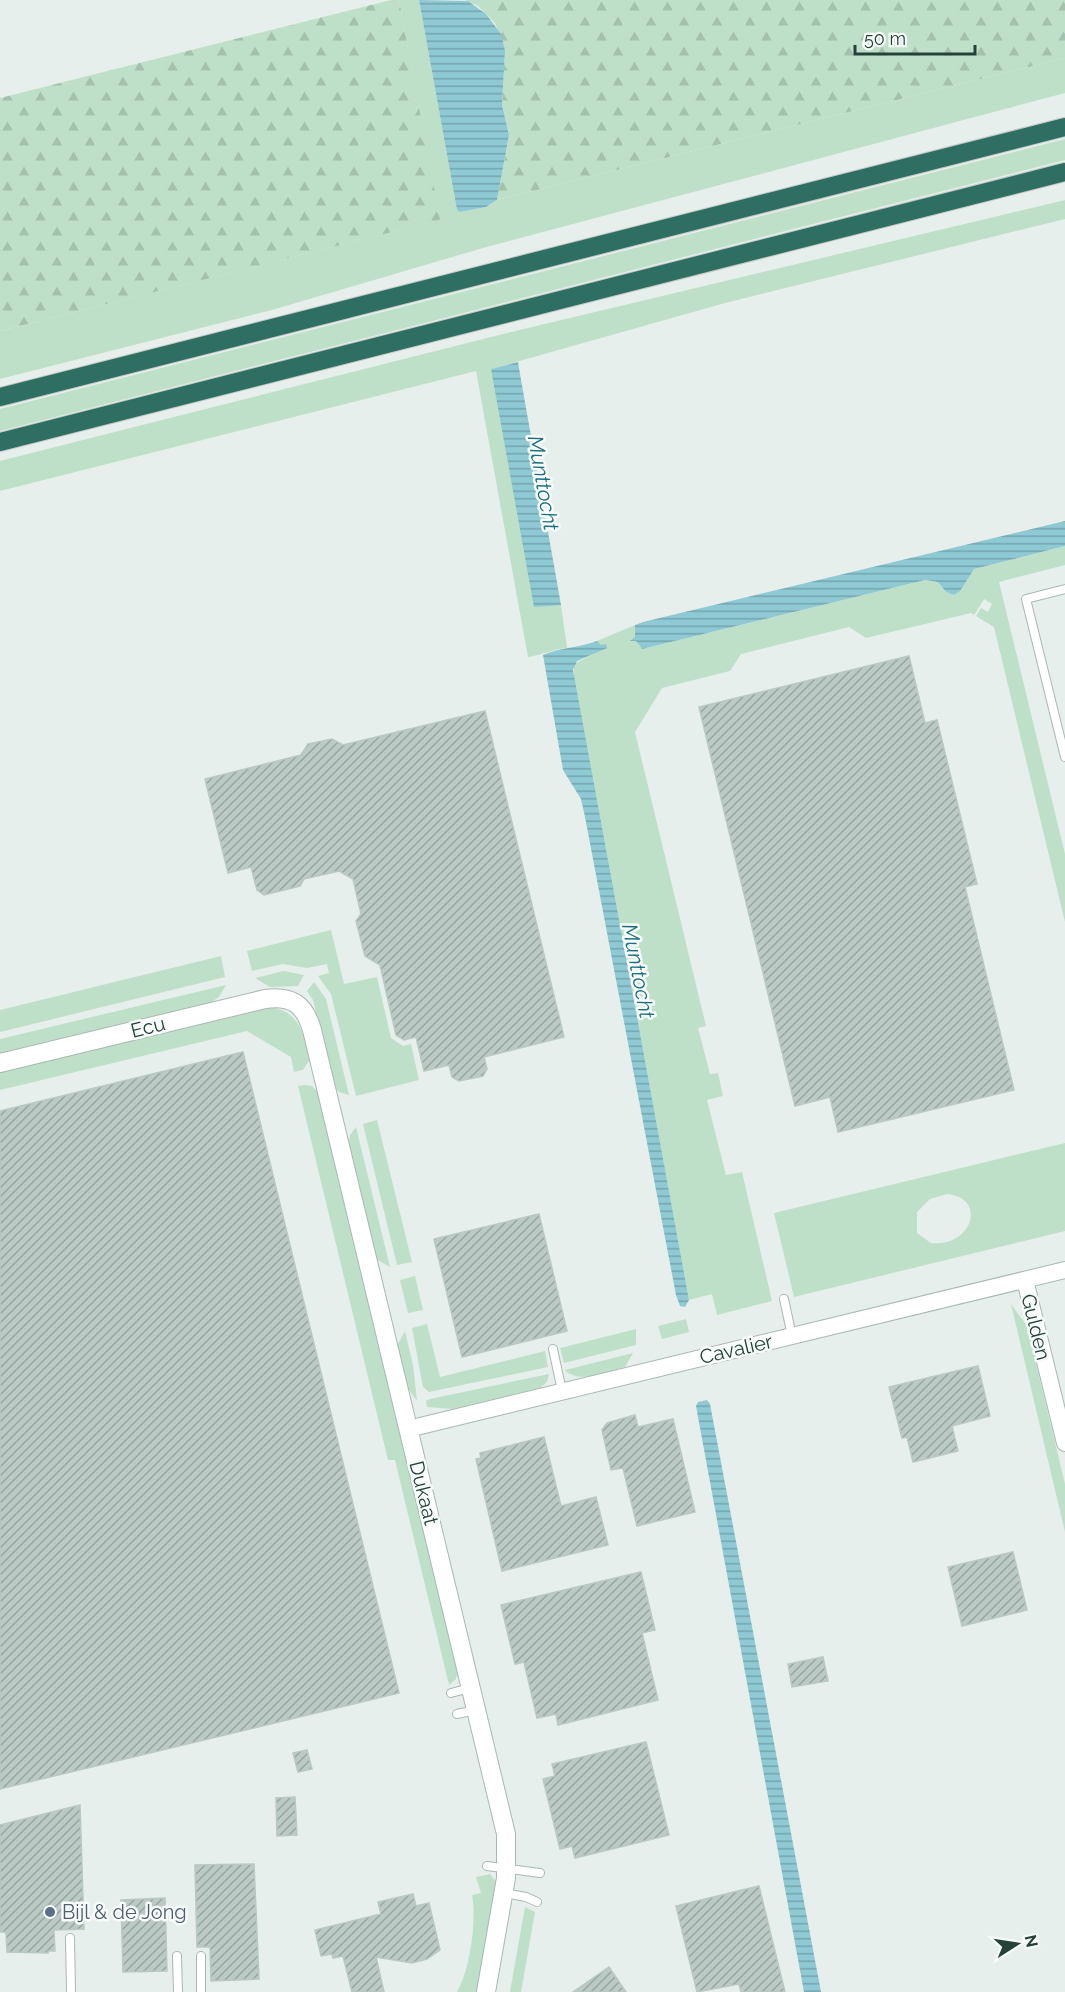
<svg xmlns="http://www.w3.org/2000/svg" width="1065" height="1992" font-family="Raleway,sans-serif">
<style>
.green{fill:#bfe0c8;fill-rule:evenodd}
.forest{fill:url(#forest-firs)}
.water{fill:url(#water-rules)}
.building{fill:url(#building-hatch);stroke:#b8c9c2;stroke-width:1.5}
.lines{fill:none;stroke-linecap:round;stroke-linejoin:round}
.service-casing{stroke:#a8b8b2;stroke-width:10}
.minor-casing{stroke:#a8b8b2;stroke-width:18}
.tertiary-casing{stroke:#a8b8b2;stroke-width:20}
.motorway-casing{stroke:#c2cac8;stroke-width:20}
.service{stroke:#fff;stroke-width:8}
.minor{stroke:#fff;stroke-width:16}
.tertiary{stroke:#fff;stroke-width:18}
.motorway{stroke:#2f6f62;stroke-width:18}
.service-dot{fill:#5c6f8a;stroke:#f7fbf9;stroke-width:2}
.labels{text-anchor:middle;stroke-width:5;stroke-linejoin:round;paint-order:stroke}
.street-label{font-size:20px;fill:#24423a;stroke:#f7fbf9}
.service-label{font-size:20px;fill:#4e5e75;stroke:#f7fbf9;text-anchor:start}
.water-label{font-size:21px;font-style:italic;fill:#1c6f80;stroke:#f7fbf9}
</style>
<defs>
<pattern id="forest-firs" width="22" height="20" patternUnits="userSpaceOnUse" patternTransform="scale(1.5)"><rect width="22" height="20" fill="#bfe0c8"/><path d="M5 1l3.5 6h-7zM16 11l3.5 6h-7z" fill="#a4c1ad"/></pattern>
<pattern id="water-rules" width="6" height="5" patternUnits="userSpaceOnUse" patternTransform="scale(1.5)"><rect width="6" height="5" fill="#8ec9d4"/><path d="M0 2.5h6" fill="none" stroke="#74a5ad"/></pattern>
<pattern id="building-hatch" width="6" height="6" patternUnits="userSpaceOnUse" patternTransform="scale(1.5)"><rect width="6" height="6" fill="#bbcac4"/><path d="M-1 1l2-2M0 6l6-6M5 7l2-2" fill="none" stroke="#98a6a0"/></pattern>
</defs>
<rect width="100%" height="100%" fill="#e6efeb"/>
<g class="green">
<polygon points="399,0 419,0 457,210 460,212 486,207 497,200 1065,58 1065,93 483,248 272,310 0,379 0,331 439,220"/>
<polygon points="1065,139 1065,160 0,431 0,409"/>
<path d="M1065,200V219L725,303L491,369L556,605H561L567,648C553,649 542,655 528,657L476,371L0,491V461L499,335Z"/>
<polygon points="1065,546 1065,565 999,582 1065,854 1065,922 994,627 976,616 981,608 988,612 992,604 984,599 974,615 971,613 866,638 849,627 741,654 730,671 662,688 635,732 706,1026 698,1028 710,1074 718,1073 723,1096 707,1100 726,1175 742,1172 772,1301 717,1315 712,1294 689,1300 574,684 574,664 603,649 597,641 635,625 636,641 642,649 925,580 938,582 946,592 954,595 974,569"/>
<polygon points="331,930 344,984 377,977 391,1038 403,1046 411,1044 419,1080 356,1096 331,994 318,976 329,973 327,964 307,968 283,964 252,971 247,951"/>
<polygon points="221,956 225,977 0,1032 0,1010"/>
<polygon points="284,971 304,975 298,986 270,987 255,978"/>
<polygon points="314,982 326,999 349,1095 339,1092 333,1085 313,1000 307,991"/>
<polygon points="226,985 219,997 210,1003 0,1054 0,1039"/>
<path d="M265,1007C298,1008 304,1032 310,1059L303,1070L294,1072L291,1057L247,1031L0,1090V1071Z"/>
<polygon points="305,1085 312,1086 318,1092 458,1670 456,1679 449,1685 395,1460 388,1460 298,1086"/>
<polygon points="377,1120 412,1262 397,1265 363,1124"/>
<polygon points="356,1127 390,1267 376,1259 348,1145 350,1135"/>
<path d="M1065,1143V1231L794,1297L774,1213ZM947,1194C988,1198 972,1248 931,1243L917,1233V1212L930,1199Z"/>
<polygon points="415,1276 423,1310 408,1313 400,1280"/>
<polygon points="1011,1304 1027,1326 1065,1484 1065,1532"/>
<polygon points="686,1319 689,1332 662,1339 658,1326"/>
<polygon points="427,1324 440,1377 545,1351 548,1367 429,1392 423,1387 412,1328"/>
<polygon points="636,1329 636,1345 564,1363 560,1348"/>
<polygon points="405,1331 413,1365 417,1401 407,1387 397,1346"/>
<path d="M633,1353L625,1367C607,1371 579,1385 565,1370Z"/>
<polygon points="549,1374 547,1382 540,1388 452,1409 427,1407 426,1401 430,1399"/>
<path d="M490,1874L497,1883L477,1992H457C470,1970 477,1920 472,1895L481,1893L476,1877Z"/>
<polygon points="525,1907 535,1912 521,1992 510,1992"/>
</g>
<g class="forest">
<polygon points="391,0 399,0 440,220 0,331 0,98"/>
<polygon points="465,0 1065,0 1065,58 497,200 509,135 502,105 505,51 495,23 478,6"/>
</g>
<g class="water">
<polygon points="419,0 468,1 486,14 501,34 505,51 502,105 509,135 497,200 486,207 460,212 457,210"/>
<polygon points="518,362 520,374 561,605 534,607 491,369"/>
<polygon points="1065,521 1065,546 974,569 960,591 954,595 946,592 938,582 925,580 642,649 636,641 630,641 635,637 635,625 643,622"/>
<path d="M597,641L601,645L606,644L607,648L577,661L573,670L689,1300L685,1307L680,1306L676,1295L585,817L581,799L563,770L543,655C560,647 579,648 597,641Z"/>
<polygon points="707,1400 710,1404 821,1992 804,1992 696,1406 698,1402"/>
</g>
<g class="building">
<polygon points="909,656 925,723 937,720 977,884 965,887 1014,1090 838,1132 830,1097 795,1106 699,707"/>
<polygon points="485,711 564,1037 484,1057 487,1069 483,1076 459,1081 452,1077 449,1065 424,1071 416,1037 404,1040 396,1035 380,965 365,956 356,921 361,914 353,879 339,871 304,879 300,886 264,895 257,890 251,867 228,873 205,779 301,755 308,744 332,739 343,745"/>
<polygon points="243,1052 399,1693 0,1789 0,1111"/>
<polygon points="539,1214 567,1331 462,1357 434,1239"/>
<polygon points="978,1366 990,1416 952,1426 958,1451 913,1462 907,1437 902,1438 889,1387"/>
<polygon points="635,1415 638,1427 673,1419 695,1512 637,1526 623,1468 611,1470 602,1430 607,1423"/>
<polygon points="544,1437 561,1506 596,1497 608,1545 502,1571 476,1459 481,1458 480,1453"/>
<polygon points="1013,1552 1027,1610 962,1626 948,1567"/>
<polygon points="641,1572 655,1630 642,1633 658,1700 558,1725 556,1714 537,1718 524,1662 515,1664 501,1605"/>
<polygon points="823,1657 828,1681 792,1687 788,1664"/>
<polygon points="646,1742 669,1835 575,1858 572,1846 560,1849 543,1779 555,1776 552,1764"/>
<polygon points="307,1750 312,1769 298,1772 293,1753"/>
<polygon points="295,1797 297,1835 277,1836 276,1798"/>
<polygon points="80,1805 84,1929 54,1930 55,1951 48,1951 48,1953 7,1952 6,1932 0,1932 0,1825"/>
<polygon points="254,1864 259,1979 211,1981 210,1947 197,1947 195,1865"/>
<polygon points="759,1886 785,1992 741,1992 739,1984 697,1992 676,1906"/>
<polygon points="413,1894 416,1906 429,1903 440,1950 427,1959 412,1963 376,1957 384,1992 352,1992 343,1956 333,1958 332,1954 321,1956 315,1930 381,1914 378,1902"/>
<polygon points="165,1898 167,1971 123,1972 121,1900"/>
<polygon points="609,1967 626,1992 573,1992"/>
</g>
<g class="lines">
<defs>
<g id="service">
<polyline points="1065,589 1026,599 1065,757"/>
<polyline points="784,1299 792,1336"/>
<polyline points="553,1349 562,1391"/>
<polyline points="451,1693 470,1688"/>
<polyline points="457,1714 476,1710"/>
<polyline points="487,1866 540,1873"/>
<polyline points="504,1893 526,1897 537,1902"/>
<polyline points="70,1938 71,1992"/>
<polyline points="177,1956 178,1992"/>
<polyline points="201,1956 201,1992"/>
</g>
<g id="minor">
<polyline points="1025,1280 1065,1443"/>
<polyline points="408,1429 1065,1270"/>
</g>
<path id="tertiary" d="M0,1063L265,999C292,995 305,1005 312,1030L506,1834V1878L486,1992"/>
<g id="motorway">
<polyline points="0,397 1065,127"/>
<polyline points="0,442 1065,172"/>
</g>
</defs>
<use href="#service" class="service-casing"/>
<use href="#minor" class="minor-casing"/>
<use href="#tertiary" class="tertiary-casing"/>
<use href="#motorway" class="motorway-casing"/>
<use href="#service" class="service"/>
<use href="#minor" class="minor"/>
<use href="#tertiary" class="tertiary"/>
<use href="#motorway" class="motorway"/>
</g>
<circle class="service-dot" cx="50" cy="1912" r="6"/>
<g class="labels">
<g class="street-label">
<text transform="translate(148 1027) rotate(-14)" y="7">Ecu</text>
<text transform="translate(1036 1327) rotate(76)" y="7">Gulden</text>
<text transform="translate(736 1349) rotate(-13)" y="7">Cavalier</text>
<text transform="translate(424 1493) rotate(76)" y="7">Dukaat</text>
</g>
<g class="service-label">
<text x="62" y="1919">Bijl &amp; de Jong</text>
</g>
<g class="water-label">
<text transform="translate(543 483) rotate(80)" y="7">Munttocht</text>
<text transform="translate(638 971) rotate(79)" y="7">Munttocht</text>
</g>
</g>
<g transform="translate(1017 1944) rotate(78)" stroke="#f7fbf9" stroke-width="4.5" paint-order="stroke">
<path d="M0-4.5L10 22L0 15L-10 22Z" fill="#24423a"/>
<text y="-9" font-size="16" font-weight="bold" text-anchor="middle" fill="#24423a">N</text>
</g>
<path d="M855 45v9h120v-9" fill="none" stroke="#24423a" stroke-width="3"/>
<text x="864" y="45" font-size="18" fill="#24423a" stroke="#f7fbf9" stroke-width="4.5" paint-order="stroke">50 m</text>
</svg>
